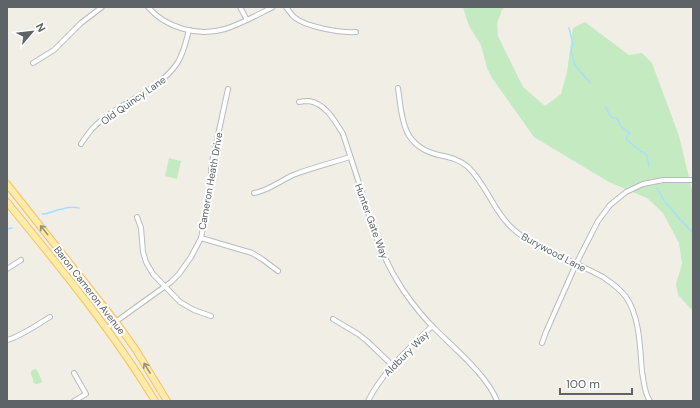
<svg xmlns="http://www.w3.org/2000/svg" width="700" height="408" font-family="'DM Sans',sans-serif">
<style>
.green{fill:#c4eac1}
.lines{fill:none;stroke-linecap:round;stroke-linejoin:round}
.stream{stroke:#a8dfff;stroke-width:1.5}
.street-casing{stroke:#b8bcc0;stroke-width:6}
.primary-casing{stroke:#fdc152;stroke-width:8}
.street{stroke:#fff;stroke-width:4}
.primary{stroke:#ffecad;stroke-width:6}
.oneway{stroke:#969380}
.labels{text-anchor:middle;stroke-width:4;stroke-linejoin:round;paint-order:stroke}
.street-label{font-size:10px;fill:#5d6367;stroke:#fff}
</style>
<rect width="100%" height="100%" fill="#f1eee6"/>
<g class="green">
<polygon points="463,7 505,7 502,10 497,23 498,36 523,87 545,106 561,94 567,72 573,28 585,22 629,55 642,53 652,63 679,136 693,194 693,311 678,295 676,284 682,264 679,243 663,213 647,198 609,182 534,137 492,78 487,68 481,45 469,26"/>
<polygon points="169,158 181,161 177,179 165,176"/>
<path d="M35,369L37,370L42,381V382C38,384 36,385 33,382V379L31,374V371Z"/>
</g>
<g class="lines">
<g class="stream">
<polyline points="569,28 571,36 573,46 571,50 575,65 590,83"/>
<polyline points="605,106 611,117 618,119 620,126 630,133 627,136 626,139 640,151 645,153 647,156 649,166"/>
<polyline points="657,188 665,202 671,208 677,216 693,233"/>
<path d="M42,214C49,214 55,210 62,209C68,207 74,207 79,208"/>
<polyline points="7,229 12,228"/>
</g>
<defs>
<g id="street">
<path d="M148,7C166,28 198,37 225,29C241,24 257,15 273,7"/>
<polyline points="240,7 247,20"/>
<path d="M286,7C289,11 291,14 294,17C306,27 340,33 356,32"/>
<polyline points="33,63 54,50 81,23 102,7"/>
<path d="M398,88C402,116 401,144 435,154C447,157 458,158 468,167C485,183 492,207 508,224C520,237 535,244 551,252C568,260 586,268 603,277C612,283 620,289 626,297C640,317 640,348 642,372C644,381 644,393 650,401"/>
<path d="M299,102C303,101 306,101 309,101C326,104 335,121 343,134C349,152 355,171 361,189C372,226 381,257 403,290C412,303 422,316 434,328C453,347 488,376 497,401"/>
<path d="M81,144C84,139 88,134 92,129C117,102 157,94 178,62C184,52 186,41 189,30"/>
<path d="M254,193C268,191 280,181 293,175C311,168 331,163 350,157"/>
<polyline points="137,217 141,228 143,252 146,262 153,274 180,302 194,310 211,316"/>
<polyline points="201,238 252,253 262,259 278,271"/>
<polyline points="7,269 21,260"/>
<polyline points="333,319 358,334 367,341 392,365"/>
<polyline points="107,328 171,282 179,274 191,257 201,238 211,188 211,167 228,89"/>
<path d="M7,340C20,337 38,324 50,317"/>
<polyline points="542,343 546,332 576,264 598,221 610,205 626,192 643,184 663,180 693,180"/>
<polyline points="74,401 86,394 74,373"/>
<path d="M368,401C383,371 408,350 432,326"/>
</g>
<g id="primary">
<polyline points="7,184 116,322 136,350 167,401"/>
<path d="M7,202C59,266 112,330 155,401"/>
</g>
</defs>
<use href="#street" class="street-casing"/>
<use href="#primary" class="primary-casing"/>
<use href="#street" class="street"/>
<use href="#primary" class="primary"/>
</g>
<defs><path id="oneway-shaft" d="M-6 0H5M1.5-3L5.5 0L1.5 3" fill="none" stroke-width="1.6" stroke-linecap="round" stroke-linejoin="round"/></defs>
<g class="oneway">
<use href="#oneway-shaft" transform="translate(44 230) rotate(-129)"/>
<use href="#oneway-shaft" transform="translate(147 368) rotate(-122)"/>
</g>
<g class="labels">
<g class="street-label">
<text transform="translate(133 100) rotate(-35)" y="4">Old Quincy Lane</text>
<text transform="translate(210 181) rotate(-80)" y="4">Cameron Heath Drive</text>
<text transform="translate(372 221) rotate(70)" y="4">Hunter Gate Way</text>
<text transform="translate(554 252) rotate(28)" y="4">Burywood Lane</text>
<text transform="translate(90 290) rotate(52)" y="4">Baron Cameron Avenue</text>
<text transform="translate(406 353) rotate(-45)" y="4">Aldbury Way</text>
</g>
</g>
<rect width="700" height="408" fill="none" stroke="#5d6367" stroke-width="16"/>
<g transform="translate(32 32) rotate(62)" stroke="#ffffff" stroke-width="3" paint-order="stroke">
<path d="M0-3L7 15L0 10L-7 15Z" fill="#5d6367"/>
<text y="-6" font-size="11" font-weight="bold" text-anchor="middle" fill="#5d6367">N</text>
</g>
<path d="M560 388v6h72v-6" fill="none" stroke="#5d6367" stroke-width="2"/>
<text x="566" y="388" font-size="12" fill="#5d6367" stroke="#ffffff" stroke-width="3" paint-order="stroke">100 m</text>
</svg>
